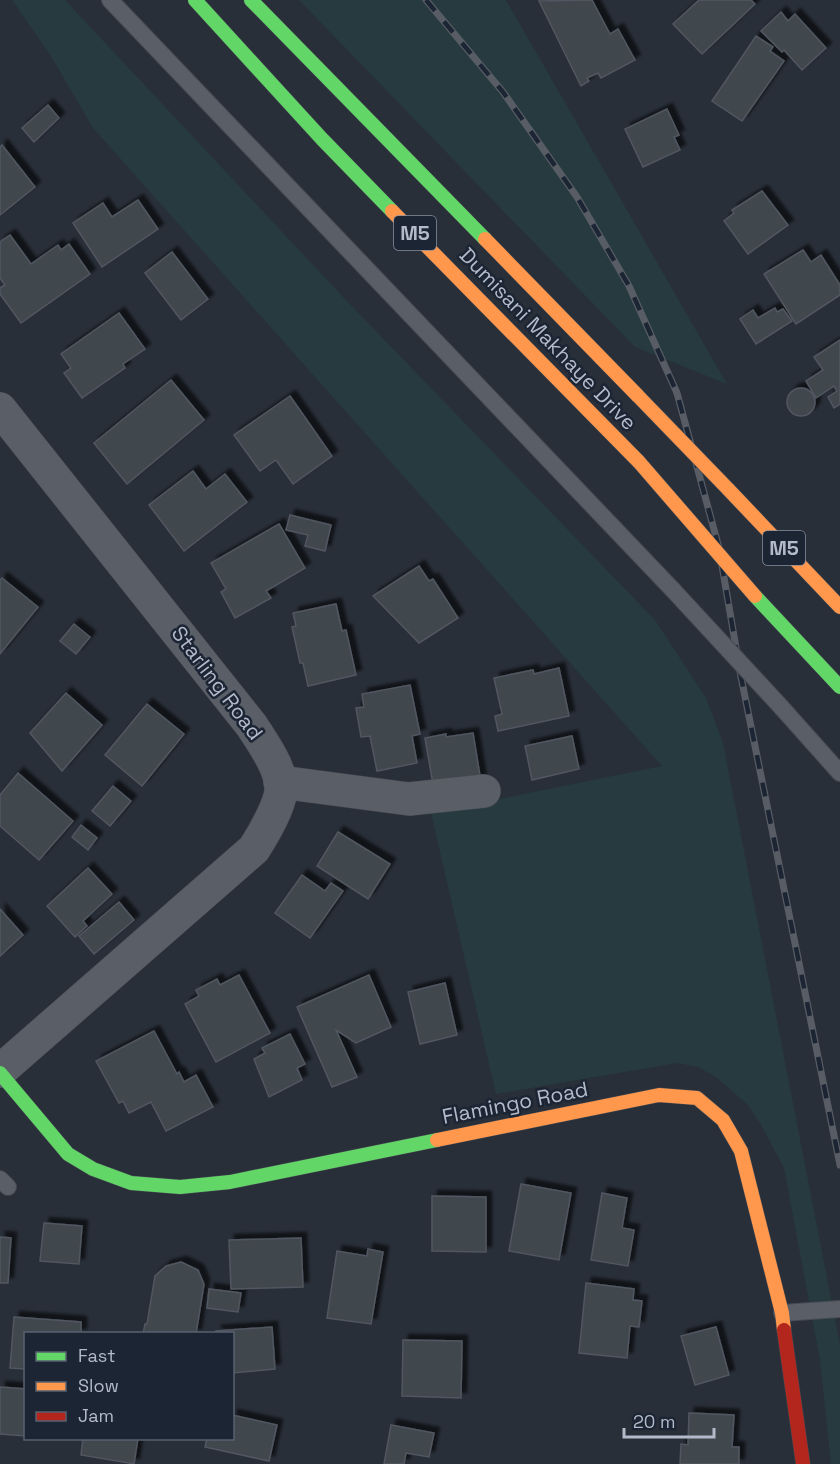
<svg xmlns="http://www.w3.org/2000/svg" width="840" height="1464" font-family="'Space Grotesk',sans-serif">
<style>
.green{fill:#263a40}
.building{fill:#41464e;stroke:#515760;stroke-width:1.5;filter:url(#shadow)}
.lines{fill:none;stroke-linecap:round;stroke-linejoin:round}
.lane-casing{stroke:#464a52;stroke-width:18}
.street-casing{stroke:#464a52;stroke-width:34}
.fast-casing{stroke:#464a52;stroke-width:15}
.slow-casing{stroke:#464a52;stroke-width:15}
.jam-casing{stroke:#464a52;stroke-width:15}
.lane{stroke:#5a5e66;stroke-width:16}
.street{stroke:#5a5e66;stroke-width:33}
.fast{stroke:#63d668;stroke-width:14}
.slow{stroke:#ff974d;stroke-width:14}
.jam{stroke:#b3261e;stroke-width:14}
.rail-casing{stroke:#585c64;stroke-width:7}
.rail{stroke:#1c2534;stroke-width:4.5;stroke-dasharray:14;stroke-linecap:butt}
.lane-bridge-casing{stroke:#464a52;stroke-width:18;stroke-linecap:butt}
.slow-bridge-casing{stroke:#474c55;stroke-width:15;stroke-linecap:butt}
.lane-bridge{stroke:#5a5e66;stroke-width:16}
.slow-bridge{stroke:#ff974d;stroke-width:14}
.labels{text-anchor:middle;stroke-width:5;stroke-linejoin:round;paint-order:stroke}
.shield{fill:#1c2534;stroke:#868e9d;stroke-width:1.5}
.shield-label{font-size:20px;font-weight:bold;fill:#b3bbca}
.street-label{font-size:21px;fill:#b3bbca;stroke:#1c2534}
</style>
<defs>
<filter id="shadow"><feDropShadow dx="5.5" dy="-5.5" stdDeviation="1.5" flood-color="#0009"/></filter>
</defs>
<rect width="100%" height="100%" fill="#292f39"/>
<g class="green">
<polygon points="12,0 65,0 344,298 655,620 706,698 723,743 840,1345 840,1464 831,1464 820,1360 784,1168 760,1123 748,1105 716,1077 698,1067 677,1063 496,1094 431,813 662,766 93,128 51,56"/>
<polygon points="299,0 506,0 727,384 635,347"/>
</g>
<g class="building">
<polygon points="592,0 610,34 618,29 635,60 601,78 598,73 587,78 589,81 581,86 539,1"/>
<polygon points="699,0 751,0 755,4 702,54 673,24"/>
<polygon points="781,12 788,21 795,14 826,48 802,70 784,50 782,52 761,31"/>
<polygon points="756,36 773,47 770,51 784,61 742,121 712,101"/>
<polygon points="48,105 59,118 34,142 22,128"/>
<polygon points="667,109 679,135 674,137 680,150 643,167 625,129"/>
<polygon points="2,145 35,187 0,215 0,147"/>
<polygon points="762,191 788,225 748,254 724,221 734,213 732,210"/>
<polygon points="138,200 158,229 102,267 73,223 103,203 112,217"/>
<polygon points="10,235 31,264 58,245 61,250 69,244 90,274 21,323 0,294 0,288 5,285 0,278 0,242"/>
<polygon points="803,250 811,262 821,255 840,285 840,295 796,324 764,274"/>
<polygon points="172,252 208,299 181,320 145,273"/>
<polygon points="775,308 777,312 783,309 792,321 756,344 740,319 753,310 758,318"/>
<polygon points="119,313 145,349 123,364 125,368 82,398 64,373 71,368 61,354"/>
<polygon points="840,340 840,404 834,408 828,397 837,391 834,386 816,398 806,381 823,370 814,357"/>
<polygon points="171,380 204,420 127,484 94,443"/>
<circle cx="801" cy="402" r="14"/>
<polygon points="290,396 332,456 293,484 276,460 260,471 234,435"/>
<polygon points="193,471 206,489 225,474 247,502 184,551 149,505"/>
<polygon points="290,515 331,525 325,551 305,546 308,535 286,530"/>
<polygon points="279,524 305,568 266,591 271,598 235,618 221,592 226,589 211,563"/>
<polygon points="419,566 429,581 433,579 458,618 419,643 373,596"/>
<polygon points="2,578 38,607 0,654 0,580"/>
<polygon points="336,604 342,631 346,630 356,675 308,686 303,663 300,663 292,627 296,626 293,613"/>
<polygon points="74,624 90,637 76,654 60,641"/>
<polygon points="559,668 569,716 498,731 495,716 502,714 494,678 533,670 534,674"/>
<polygon points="410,685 420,734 412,736 417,763 377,771 370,736 361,737 356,708 364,707 362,694"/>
<polygon points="66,693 102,725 62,771 30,733"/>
<polygon points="147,704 184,734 142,786 105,755"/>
<polygon points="473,733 481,782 434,790 425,738 446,734 446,737"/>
<polygon points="572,736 579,769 532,780 525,746"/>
<polygon points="18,773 73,821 39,860 0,826 0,795"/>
<polygon points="113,786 131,801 110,826 92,811"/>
<polygon points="81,825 97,838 88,850 72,837"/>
<polygon points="338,832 390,864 368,899 317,866"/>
<polygon points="88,868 112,894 83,921 87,926 75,937 47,906"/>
<polygon points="302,875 325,891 331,883 343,891 310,938 275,913"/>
<polygon points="119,902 134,920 94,954 79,936"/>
<polygon points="0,909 23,935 0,956"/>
<polygon points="239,975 270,1033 216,1062 185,1004 199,996 196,990 217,979 220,985"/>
<polygon points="369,975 391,1027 356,1043 336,1030 357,1077 332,1087 297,1007"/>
<polygon points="445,983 457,1035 420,1044 408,992"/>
<polygon points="154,1031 177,1074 179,1072 184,1082 196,1075 213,1107 166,1131 151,1102 129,1113 123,1101 119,1103 96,1061"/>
<polygon points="290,1034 305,1064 297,1068 302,1080 269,1097 254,1059 265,1053 262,1048"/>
<polygon points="521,1184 571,1193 559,1260 509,1251"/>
<polygon points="602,1193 627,1198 622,1228 634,1230 628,1266 591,1260"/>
<polygon points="432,1196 486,1197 486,1252 432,1251"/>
<polygon points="44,1223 82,1226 79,1264 40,1261"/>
<polygon points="0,1237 11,1238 8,1283 0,1283"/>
<polygon points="301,1238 303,1287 231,1289 229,1240"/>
<polygon points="368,1249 383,1252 371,1324 327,1318 337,1251 367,1256"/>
<polygon points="181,1262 198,1270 204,1284 196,1334 143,1334 145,1324 147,1324 155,1276 166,1266"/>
<polygon points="586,1283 634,1289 633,1300 642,1301 639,1327 630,1326 627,1358 579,1353"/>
<polygon points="209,1289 241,1293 238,1312 207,1308"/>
<polygon points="14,1317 81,1322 81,1334 26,1334 26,1369 10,1368"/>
<polygon points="272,1327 275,1369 232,1373 232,1334 217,1334 216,1331"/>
<polygon points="716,1327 729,1375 695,1385 681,1336"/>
<polygon points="403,1340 462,1341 461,1398 402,1396"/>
<polygon points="0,1387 26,1389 26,1436 0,1434"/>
<polygon points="689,1413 734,1415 732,1447 739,1447 739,1464 680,1464 681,1444 688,1445"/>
<polygon points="232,1415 277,1425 269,1461 205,1447 207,1438 232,1438"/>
<polygon points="391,1425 434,1433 429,1457 406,1453 404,1464 384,1464"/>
<polygon points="83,1438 138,1438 134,1464 81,1455"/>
</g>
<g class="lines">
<defs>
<g id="lane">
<polyline points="110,0 673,590"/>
<polyline points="782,708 840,773"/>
<polyline points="0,1179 8,1187"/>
<polyline points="782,1313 840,1309"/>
</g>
<g id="street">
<path d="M0,409L252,726C262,742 279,765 281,785C283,801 263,835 254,849L0,1071"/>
<polyline points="280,782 409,799 484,791"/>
</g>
<g id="fast">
<polyline points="195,0 322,139 392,211"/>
<polyline points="251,0 485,239"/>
<polyline points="755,596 840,687"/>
<polyline points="0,1073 68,1154 93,1169 131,1183 180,1187 230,1182 437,1140"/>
</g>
<g id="slow">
<polyline points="392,211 639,462"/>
<polyline points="485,239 638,396"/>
<polyline points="728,489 840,607"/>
<polyline points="437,1140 659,1095 697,1098 723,1120 741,1151 782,1313 784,1330"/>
</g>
<polyline id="jam" points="784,1330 803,1464"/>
</defs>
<use href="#lane" class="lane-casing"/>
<use href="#street" class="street-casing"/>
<use href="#fast" class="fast-casing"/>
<use href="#slow" class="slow-casing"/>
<use href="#jam" class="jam-casing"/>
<use href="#lane" class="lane"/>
<use href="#street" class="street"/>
<use href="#fast" class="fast"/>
<use href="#slow" class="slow"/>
<use href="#jam" class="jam"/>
<defs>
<polyline id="rail" points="426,0 503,92 577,197 629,286 677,393 719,548 741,677 840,1165"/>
</defs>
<use href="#rail" class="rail-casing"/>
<use href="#rail" class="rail"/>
<defs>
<polyline id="lane-bridge" points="673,590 782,708"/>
<g id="slow-bridge">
<polyline points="638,396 728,489"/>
<polyline points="639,462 755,596"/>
</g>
</defs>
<use href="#lane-bridge" class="lane-bridge-casing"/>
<use href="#slow-bridge" class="slow-bridge-casing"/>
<use href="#lane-bridge" class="lane-bridge"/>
<use href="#slow-bridge" class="slow-bridge"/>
</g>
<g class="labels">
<g class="shield">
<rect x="394" y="216" width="42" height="34" rx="4.5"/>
<rect x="763" y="531" width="42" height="34" rx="4.5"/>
</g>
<g class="shield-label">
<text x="415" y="240">M5</text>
<text x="784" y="555">M5</text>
</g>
<g class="street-label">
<text transform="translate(548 339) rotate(46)" y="7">Dumisani Makhaye Drive</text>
<text transform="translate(217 683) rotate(53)" y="7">Starling Road</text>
<text transform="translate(515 1103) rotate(-11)" y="7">Flamingo Road</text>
</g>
</g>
<rect x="24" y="1332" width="210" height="108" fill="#1c2534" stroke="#586170" stroke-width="1.5"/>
<rect x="36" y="1352" width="30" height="9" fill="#63d668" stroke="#586170" stroke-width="1.5"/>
<text x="78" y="1362" font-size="18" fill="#b3bbca">Fast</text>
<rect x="36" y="1382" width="30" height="9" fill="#ff974d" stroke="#586170" stroke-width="1.5"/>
<text x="78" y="1392" font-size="18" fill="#b3bbca">Slow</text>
<rect x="36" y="1412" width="30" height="9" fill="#b3261e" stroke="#586170" stroke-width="1.5"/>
<text x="78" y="1422" font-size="18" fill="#b3bbca">Jam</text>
<path d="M624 1428v9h90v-9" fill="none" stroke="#b3bbca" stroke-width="3"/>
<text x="633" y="1428" font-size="18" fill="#b3bbca" stroke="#1c2534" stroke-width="4.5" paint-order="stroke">20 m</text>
</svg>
